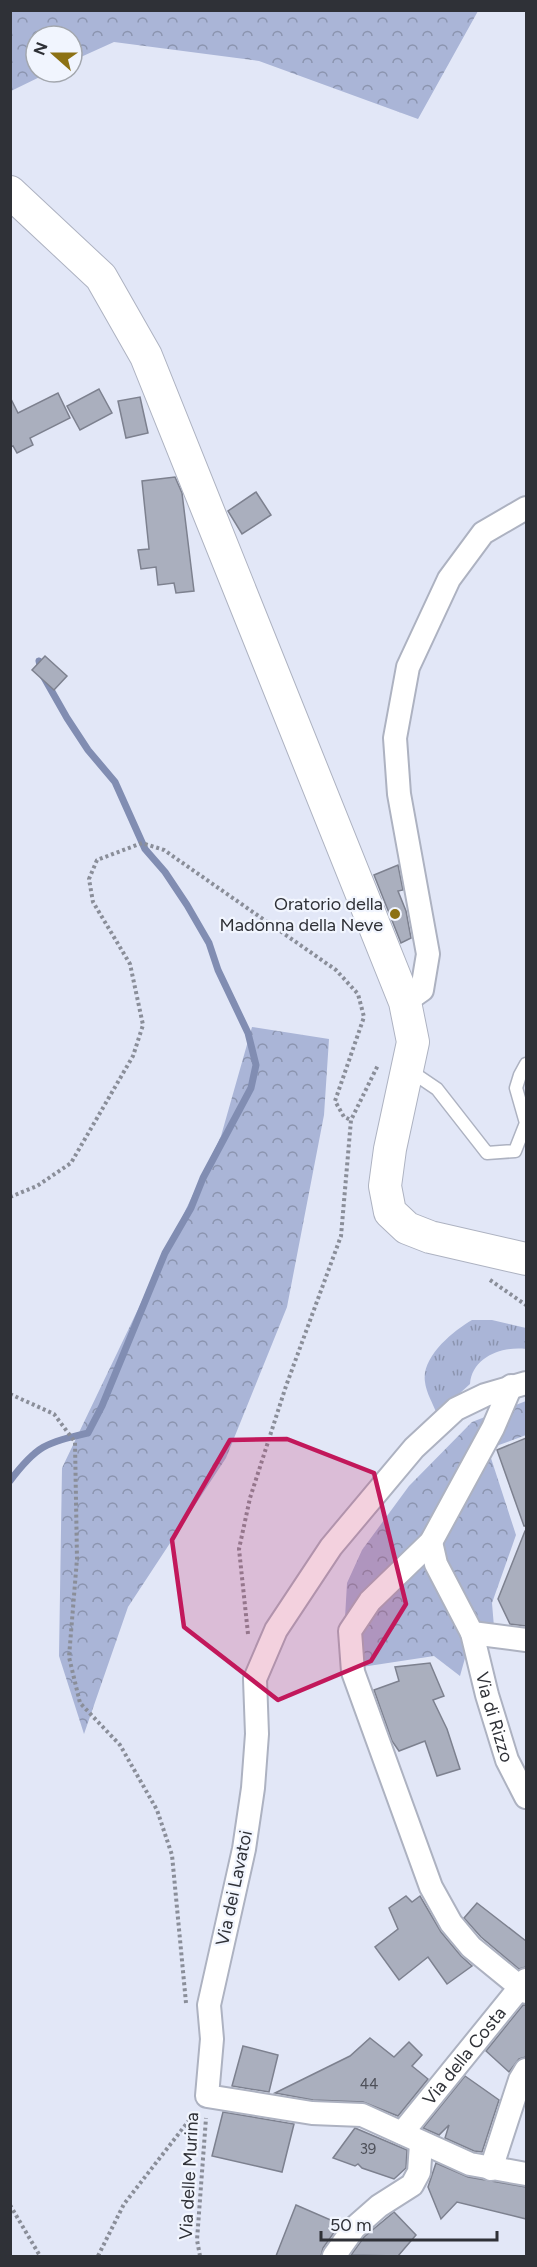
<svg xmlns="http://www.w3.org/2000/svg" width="537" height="2267" font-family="Figtree,sans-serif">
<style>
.forest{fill:url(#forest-crowns)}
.park{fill:url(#park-tufts)}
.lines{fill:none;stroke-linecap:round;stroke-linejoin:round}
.stream{stroke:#818db2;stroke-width:7}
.building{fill:#aaafbe;stroke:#7d818f;stroke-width:1.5}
.lane-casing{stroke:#adb2c1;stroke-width:15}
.street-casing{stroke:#adb2c1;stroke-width:26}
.secondary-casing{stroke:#adb2c1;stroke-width:34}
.path{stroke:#8a8e99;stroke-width:4;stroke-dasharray:3 3;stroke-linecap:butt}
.lane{stroke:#fff;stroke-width:12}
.street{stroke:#fff;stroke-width:22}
.secondary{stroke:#fff;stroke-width:32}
.marked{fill:#c2185b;fill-opacity:0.2;stroke:#c2185b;stroke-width:4.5;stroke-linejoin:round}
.poi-dot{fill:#8c7114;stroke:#f1f5fe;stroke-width:2}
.labels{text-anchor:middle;stroke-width:4.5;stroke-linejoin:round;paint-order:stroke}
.number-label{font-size:15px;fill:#4e5059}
.poi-label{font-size:18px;fill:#2f3137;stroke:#f1f5fe;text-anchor:end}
.street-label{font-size:18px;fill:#2f3137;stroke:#f1f5fe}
</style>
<defs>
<pattern id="forest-crowns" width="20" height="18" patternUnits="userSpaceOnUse" patternTransform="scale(1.5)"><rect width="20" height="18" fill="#aab5d7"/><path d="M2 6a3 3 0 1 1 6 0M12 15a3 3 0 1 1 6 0" fill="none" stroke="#8b94af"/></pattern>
<pattern id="park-tufts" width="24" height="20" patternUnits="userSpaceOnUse" patternTransform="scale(1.5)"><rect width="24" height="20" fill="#aab5d7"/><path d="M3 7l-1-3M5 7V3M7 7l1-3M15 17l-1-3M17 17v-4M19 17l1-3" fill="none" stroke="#8b94af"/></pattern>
</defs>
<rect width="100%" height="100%" fill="#e2e7f7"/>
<g class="forest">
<polygon points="11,10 478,10 478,11 418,119 259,61 114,42 72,61 72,36 36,36 36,72 50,72 11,91"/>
<polygon points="252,1027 329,1039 324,1115 287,1307 226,1458 128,1607 84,1734 59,1656 62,1468 221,1136"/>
<polygon points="526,1401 526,1435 488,1449 516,1535 492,1603 495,1639 467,1651 460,1676 434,1656 342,1670 347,1583 362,1550 409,1486 472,1422"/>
</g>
<path class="park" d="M472,1320H492L526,1328V1349C502,1346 472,1357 470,1384L437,1414C433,1404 426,1392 425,1382C421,1357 453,1331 472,1320Z"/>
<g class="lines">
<path class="stream" d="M10,1481C37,1445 46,1443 88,1433L102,1406L165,1253L191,1208L203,1178L251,1088L256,1065L248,1033L218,970L209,943L187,905L165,872L145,849L115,782L88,750L67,718L42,674L39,661"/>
</g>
<g class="building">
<polygon points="99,389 112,413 80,430 67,406"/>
<polygon points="58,393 70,418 30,438 33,445 17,453 13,446 10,447 10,397 18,413"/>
<polygon points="140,397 148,433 126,438 118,401"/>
<polygon points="175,477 182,493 194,591 176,593 174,583 158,585 156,567 141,569 138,550 149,549 142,481"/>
<polygon points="256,492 271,515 242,534 228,511"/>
<polygon points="45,656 67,676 54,690 32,670"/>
<polygon points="398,865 403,890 398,891 406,911 411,938 401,943 374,875"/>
<polygon points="526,1438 526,1526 524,1526 497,1450"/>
<polygon points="525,1531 526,1531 526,1626 510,1624 498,1599"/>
<polygon points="430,1663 444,1696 433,1700 447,1729 460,1769 437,1776 425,1741 399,1751 392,1741 374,1690 399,1681 395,1667"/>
<polygon points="406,1896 412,1902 420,1896 441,1932 461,1956 472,1966 447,1984 428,1957 399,1980 375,1947 398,1929 389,1908"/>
<polygon points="477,1903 526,1941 526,1967 519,1969 481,1937 464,1918"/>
<polygon points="523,2005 526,2005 526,2057 519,2059 509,2072 486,2051"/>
<polygon points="370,2038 394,2057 409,2042 422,2055 412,2066 428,2079 398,2116 363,2102 313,2100 275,2093 350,2056"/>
<polygon points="243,2046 278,2055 269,2092 232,2086"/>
<polygon points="465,2076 499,2100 482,2152 474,2151 445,2138 449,2125 439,2135 423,2128"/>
<polygon points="223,2112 294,2124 282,2172 212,2156"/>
<polygon points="355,2128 407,2150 406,2168 394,2179 362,2168 358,2164 355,2166 333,2158"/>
<polygon points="436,2163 468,2177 526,2187 526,2219 457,2202 441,2219 428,2187"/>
<polygon points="296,2205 340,2224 323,2248 321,2256 276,2256"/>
<polygon points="394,2212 416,2235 398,2256 351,2255 364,2237"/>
</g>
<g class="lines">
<defs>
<polyline id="lane" points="409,1070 437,1089 487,1153 515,1151 526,1123 516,1088 520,1075 526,1064"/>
<g id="street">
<polyline points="405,1002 422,990 428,954 399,794 395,738 408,667 449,579 483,533 526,508"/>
<polyline points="526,1383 485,1395 456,1409 414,1448 331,1547 276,1630 255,1679 257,1734 253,1788 244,1849 209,2005 212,2039 207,2096 312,2113 362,2115 470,2164 526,2174"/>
<polyline points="511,1386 493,1428 431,1542 370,1601 350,1631 353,1672 431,1887 451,1923 471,1947 526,1992"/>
<polyline points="431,1542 436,1564 472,1633 526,1640"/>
<path id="s1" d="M472,1633L487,1695L507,1760L526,1797"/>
<path id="s2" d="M402,2133L526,1980"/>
<polyline points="491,2169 520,2080 526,2070"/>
<polyline points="334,2256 354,2228 379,2206 412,2185 419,2172 421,2144"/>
</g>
<polyline id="secondary" points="10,192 101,277 146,356 405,1002 413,1042 390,1149 385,1186 390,1212 407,1228 430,1237 526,1259"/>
</defs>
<use href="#lane" class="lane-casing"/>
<use href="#street" class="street-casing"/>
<use href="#secondary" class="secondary-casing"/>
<g class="path">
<polyline points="10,1197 37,1186 71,1163 133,1056 143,1025 130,964 93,902 89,879 97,860 142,843 164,850 336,970 358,994 364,1017 335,1101 344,1117 351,1120"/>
<polyline points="490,1280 526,1305"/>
<polyline points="10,1394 54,1414 75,1442 77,1559 69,1657 80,1703 120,1745 157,1810 172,1855 186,2003"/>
<polyline points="248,1634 239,1549 250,1498 286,1386 341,1236 351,1120 378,1065"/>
<polyline points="10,2205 40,2256"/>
<polyline points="98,2256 124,2204 194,2114"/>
<polyline points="200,2256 197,2240 206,2118"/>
</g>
<use href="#lane" class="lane"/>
<use href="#street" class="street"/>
<use href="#secondary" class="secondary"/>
</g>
<path class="marked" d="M287,1439L374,1473L406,1604L371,1661L278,1700L184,1627L172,1540L230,1440Z"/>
<circle class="poi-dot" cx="395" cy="914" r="6"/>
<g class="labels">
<g class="number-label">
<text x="369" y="2089">44</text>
<text x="368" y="2154">39</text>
</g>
<g class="poi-label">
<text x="383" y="910">Oratorio della<tspan x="383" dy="21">Madonna della Neve</tspan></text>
</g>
<g class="street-label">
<text dy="6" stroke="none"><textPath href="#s1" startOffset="87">Via di Rizzo</textPath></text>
<text transform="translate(234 1888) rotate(-78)" y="6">Via dei Lavatoi</text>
<text dy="6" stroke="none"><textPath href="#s2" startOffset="99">Via della Costa</textPath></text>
<text transform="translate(189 2176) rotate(-87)" y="6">Via delle Murina</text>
</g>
</g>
<rect width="537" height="2267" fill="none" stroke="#2f3137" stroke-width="24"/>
<g transform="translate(54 54) rotate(291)"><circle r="28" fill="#f1f5fe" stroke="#a3a7ae" stroke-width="1.5"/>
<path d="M0-4.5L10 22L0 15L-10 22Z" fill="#8c7114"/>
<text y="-9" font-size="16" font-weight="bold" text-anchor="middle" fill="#2f3137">N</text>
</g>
<path d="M321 2231v9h176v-9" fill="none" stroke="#2f3137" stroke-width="3"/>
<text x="330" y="2231" font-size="18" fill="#2f3137" stroke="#f1f5fe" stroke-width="4.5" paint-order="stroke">50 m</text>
</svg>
